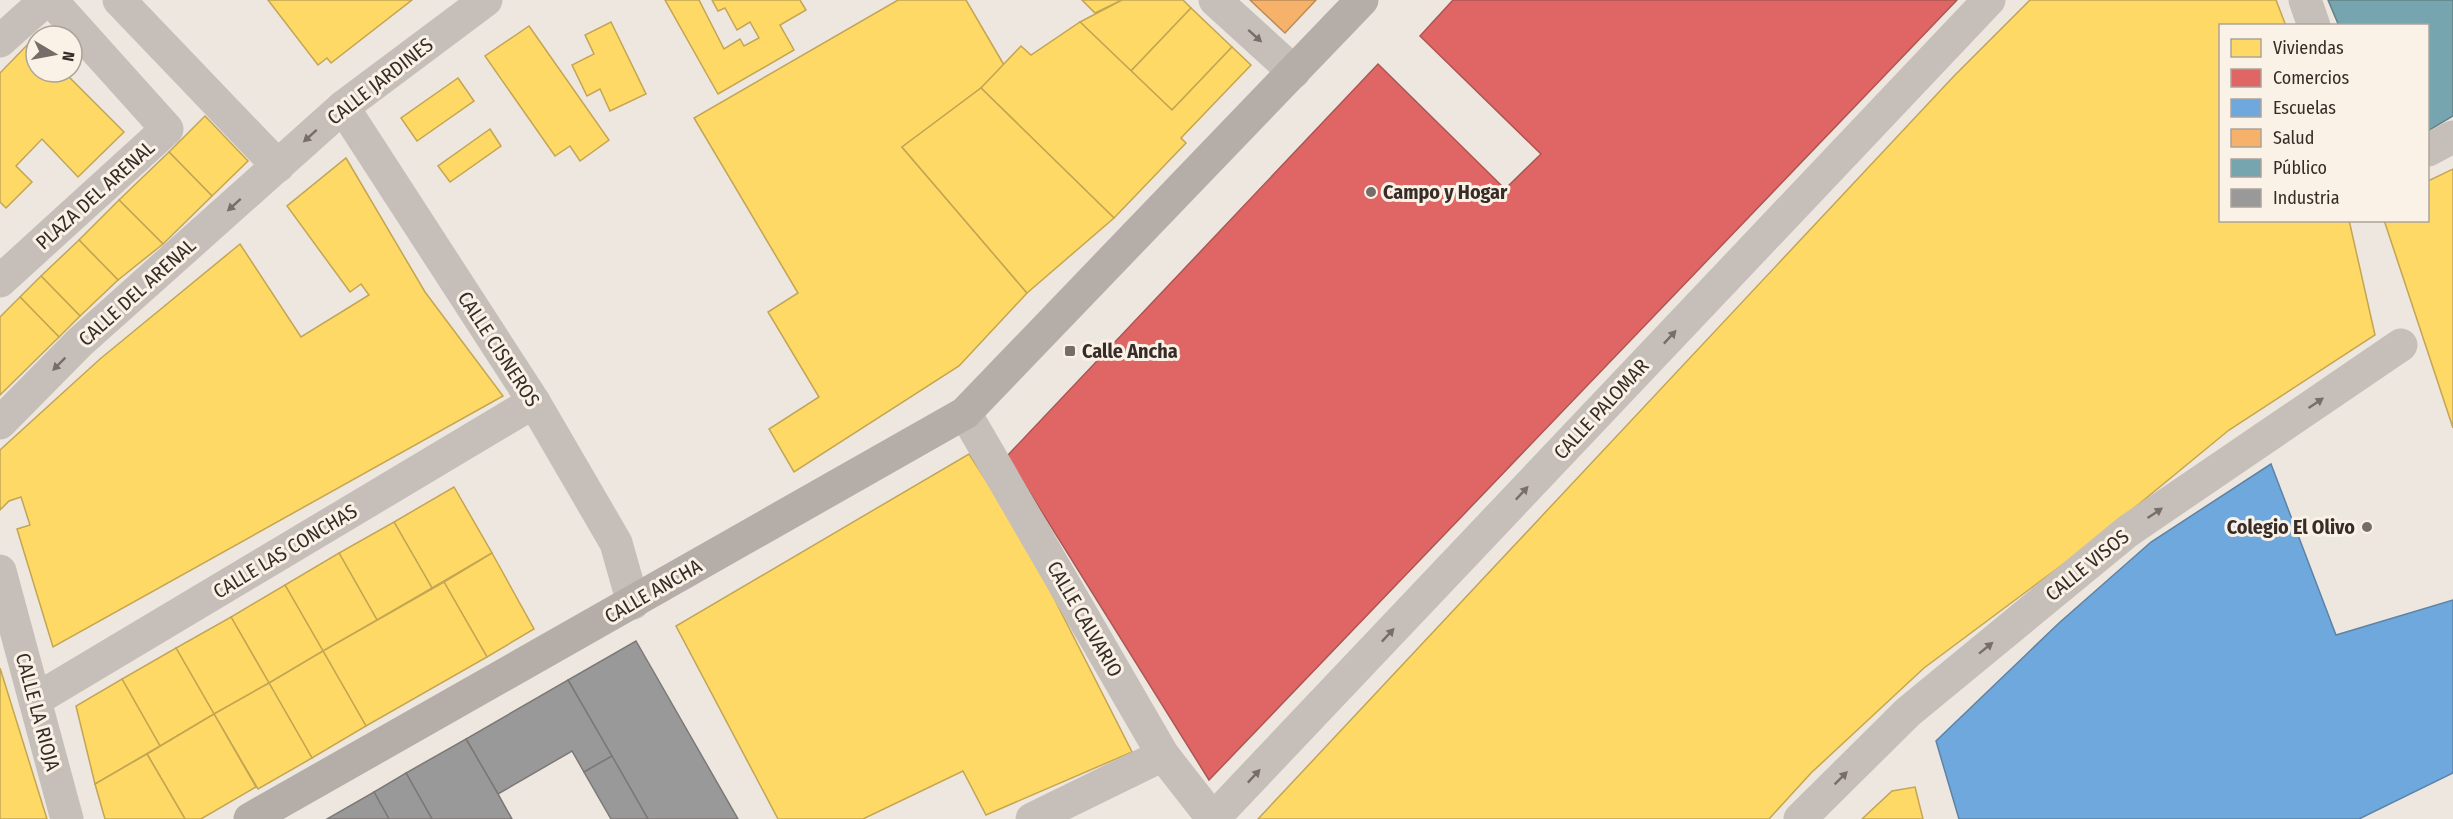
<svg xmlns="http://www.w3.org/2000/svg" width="2453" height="819" font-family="'Fira Sans Condensed',sans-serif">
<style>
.homes{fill:#ffd966;stroke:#c3a553;stroke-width:1.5}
.shops{fill:#e06666;stroke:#ad5553;stroke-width:1.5}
.schools{fill:#6fa8dc;stroke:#5e83a6;stroke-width:1.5}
.health{fill:#f6b26b;stroke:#bd8a57;stroke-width:1.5}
.public{fill:#76a5af;stroke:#638186;stroke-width:1.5}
.industry{fill:#999;stroke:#7c7877;stroke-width:1.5}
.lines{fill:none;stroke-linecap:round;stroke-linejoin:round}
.minor{stroke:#c6bfb9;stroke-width:33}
.major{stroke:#b5aea8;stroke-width:33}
.oneway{fill:#776e69}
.poi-dot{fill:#776d68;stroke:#faf2e7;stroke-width:2}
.labels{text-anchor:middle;stroke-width:6;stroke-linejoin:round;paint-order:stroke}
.street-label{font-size:20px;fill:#372c27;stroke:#faf2e7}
.poi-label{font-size:20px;font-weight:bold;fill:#372c27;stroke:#faf2e7;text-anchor:start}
</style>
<rect width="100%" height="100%" fill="#ede7e0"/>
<g class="homes">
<polygon points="268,0 412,0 331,63 327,58 318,65"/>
<polygon points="665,0 699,0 724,49 740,39 744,46 759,38 750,22 737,30 725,8 718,11 712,0 800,0 806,10 780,25 794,50 718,94"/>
<polygon points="898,0 966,0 1004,65 981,88 902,147 1027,293 959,366 794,472 769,429 819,397 768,312 798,293 694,118"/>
<polygon points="1082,0 1122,0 1095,13"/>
<polygon points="1122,0 1183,0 1191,8 1131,71 1080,22"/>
<polygon points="2030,0 2276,0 2286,26 2220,26 2220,220 2349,220 2375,335 2229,430 2094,541 1924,668 1811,773 1769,819 1258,819 1954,76"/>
<polygon points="1191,8 1232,47 1172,110 1131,71"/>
<polygon points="611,22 646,94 610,111 600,89 587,96 572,65 594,54 585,35"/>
<polygon points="1080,22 1172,110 1232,47 1251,65 1181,138 1186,143 1114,218 981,88 1021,46 1031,55"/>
<polygon points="529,26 609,140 580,161 570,146 555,156 485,56"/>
<polygon points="32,40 36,44 36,72 64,72 124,132 78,177 42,139 16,166 32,182 6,208 0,202 0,73"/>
<polygon points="458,78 474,101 417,141 401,118"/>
<polygon points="981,88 1114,218 1027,293 902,147"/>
<polygon points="205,116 248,161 212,196 169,152"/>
<polygon points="490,129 501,146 450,182 438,166"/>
<polygon points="169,152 212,196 163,244 119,200"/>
<polygon points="346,158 425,292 503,396 53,647 17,529 30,525 21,497 9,501 0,510 0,450 100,359 240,244 301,337 369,295 361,284 350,292 287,206"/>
<polygon points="2453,169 2453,428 2384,220 2428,220 2428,181"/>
<polygon points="119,200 163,244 118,280 79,240"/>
<polygon points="79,240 118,280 80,316 41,276"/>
<polygon points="41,276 80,316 59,337 20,297"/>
<polygon points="20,297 59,337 0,395 0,317"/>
<polygon points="969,454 1025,541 1132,752 986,815 963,771 863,819 778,819 676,626"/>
<polygon points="454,487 492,553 432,588 394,522"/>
<polygon points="394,522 432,588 377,620 339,553"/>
<polygon points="339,553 377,620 323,651 285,585"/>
<polygon points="492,553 534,629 487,657 444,582"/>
<polygon points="444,582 487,657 366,726 323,651"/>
<polygon points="285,585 323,651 269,683 231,617"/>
<polygon points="231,617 269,683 214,714 176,648"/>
<polygon points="176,648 214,714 160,746 122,679"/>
<polygon points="323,651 366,726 312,758 269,683"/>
<polygon points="0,668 47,819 0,819"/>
<polygon points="122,679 160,746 95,784 76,706"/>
<polygon points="269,683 312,758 258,789 214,714"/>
<polygon points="214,714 256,787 201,819 185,819 147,754"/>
<polygon points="147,754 185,819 105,819 95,784"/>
<polygon points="1915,787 1923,819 1862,819 1892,791"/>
</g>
<polygon class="shops" points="1453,0 1957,0 1209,780 1007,456 1378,64 1505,189 1541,154 1420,36"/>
<polygon class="schools" points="2271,464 2336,635 2453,600 2453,773 2359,819 1959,819 1936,741 2059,623 2151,542"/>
<polygon class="health" points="1250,0 1316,0 1285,33"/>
<polygon class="public" points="2328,0 2453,0 2453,116 2428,131 2428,26 2339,26"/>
<g class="industry">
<polygon points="636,641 738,819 648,819 568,680"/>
<polygon points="568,680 612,756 584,772 572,751 498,794 466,739"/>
<polygon points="466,739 498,794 512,819 432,819 406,773"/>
<polygon points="612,756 648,819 611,819 584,772"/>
<polygon points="406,773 432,819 389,819 374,792"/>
<polygon points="374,792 389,819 327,819"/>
</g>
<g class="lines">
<g class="minor">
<polyline points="119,0 278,166"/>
<polyline points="1215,0 1294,72"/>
<polyline points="2305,0 2314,26"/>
<polyline points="0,41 46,0"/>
<polyline points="343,107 534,402 616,543 633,603"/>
<polyline points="2428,150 2453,137"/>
<polyline points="0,281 167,129 51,0"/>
<polyline points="965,413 1163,755 1213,819 1989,0"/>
<polyline points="0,423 80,342 343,107 486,0"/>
<polyline points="0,571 67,819"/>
<polyline points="35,700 534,402"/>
<polyline points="1032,819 1163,755"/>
<polyline points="1800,819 1908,712 2128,531 2401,345"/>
</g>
<polyline class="major" points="250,819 965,413 1362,0"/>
</g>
<defs><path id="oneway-solid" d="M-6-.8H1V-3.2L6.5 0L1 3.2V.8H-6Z" transform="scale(1.5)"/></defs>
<g class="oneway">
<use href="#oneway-solid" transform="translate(1255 36) rotate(42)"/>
<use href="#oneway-solid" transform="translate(310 136) rotate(138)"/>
<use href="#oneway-solid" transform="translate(234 205) rotate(138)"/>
<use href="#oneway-solid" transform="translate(1670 337) rotate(-47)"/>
<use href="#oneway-solid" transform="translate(59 364) rotate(135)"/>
<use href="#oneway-solid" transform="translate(2316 403) rotate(-34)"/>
<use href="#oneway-solid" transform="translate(1522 493) rotate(-47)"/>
<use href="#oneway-solid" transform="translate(2155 513) rotate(-34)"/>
<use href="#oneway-solid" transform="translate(1388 635) rotate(-47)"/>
<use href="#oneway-solid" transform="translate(1986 648) rotate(-39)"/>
<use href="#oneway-solid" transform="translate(1254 776) rotate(-47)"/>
<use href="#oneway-solid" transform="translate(1841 778) rotate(-45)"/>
</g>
<g class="poi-dot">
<circle cx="1371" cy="192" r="6"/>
<rect x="1064" y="345" width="12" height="12" rx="3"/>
<circle cx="2367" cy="527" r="6"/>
</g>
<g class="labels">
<g class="street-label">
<text transform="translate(380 81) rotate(-38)" y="7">CALLE JARDINES</text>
<text transform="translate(95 195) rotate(-42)" y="7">PLAZA DEL ARENAL</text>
<text transform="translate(137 292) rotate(-42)" y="7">CALLE DEL ARENAL</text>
<text transform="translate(499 349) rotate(57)" y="7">CALLE CISNEROS</text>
<text transform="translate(1601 409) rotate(-47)" y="7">CALLE PALOMAR</text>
<text transform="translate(285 551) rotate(-31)" y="7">CALLE LAS CONCHAS</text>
<text transform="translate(2087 565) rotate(-39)" y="7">CALLE VISOS</text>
<text transform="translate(653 591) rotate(-30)" y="7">CALLE ANCHA</text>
<text transform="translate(1085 619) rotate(60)" y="7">CALLE CALVARIO</text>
<text transform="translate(38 712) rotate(75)" y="7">CALLE LA RIOJA</text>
</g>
<g class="poi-label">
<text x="1383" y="199">Campo y Hogar</text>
<text x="1082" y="358">Calle Ancha</text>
<text x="2355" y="534" text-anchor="end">Colegio El Olivo</text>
</g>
</g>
<rect x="2219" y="24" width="210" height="198" fill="#faf2e7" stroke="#aca39a" stroke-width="1.5"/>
<rect x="2231" y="39" width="30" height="18" fill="#ffd966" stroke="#aca39a" stroke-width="1.5"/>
<text x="2273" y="54" font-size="18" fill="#372c27">Viviendas</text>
<rect x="2231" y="69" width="30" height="18" fill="#e06666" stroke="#aca39a" stroke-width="1.5"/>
<text x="2273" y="84" font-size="18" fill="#372c27">Comercios</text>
<rect x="2231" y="99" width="30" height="18" fill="#6fa8dc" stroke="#aca39a" stroke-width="1.5"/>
<text x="2273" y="114" font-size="18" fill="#372c27">Escuelas</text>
<rect x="2231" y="129" width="30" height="18" fill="#f6b26b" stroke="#aca39a" stroke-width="1.5"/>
<text x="2273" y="144" font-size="18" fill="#372c27">Salud</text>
<rect x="2231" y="159" width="30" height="18" fill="#76a5af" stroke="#aca39a" stroke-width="1.5"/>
<text x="2273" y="174" font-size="18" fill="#372c27">Público</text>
<rect x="2231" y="189" width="30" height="18" fill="#999999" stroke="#aca39a" stroke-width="1.5"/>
<text x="2273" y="204" font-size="18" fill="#372c27">Industria</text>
<g transform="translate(54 54) rotate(100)"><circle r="28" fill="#faf2e7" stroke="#aca39a" stroke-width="1.5"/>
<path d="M0-4.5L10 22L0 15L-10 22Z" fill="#776d68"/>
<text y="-9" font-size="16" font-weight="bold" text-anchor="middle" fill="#372c27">N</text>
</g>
</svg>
